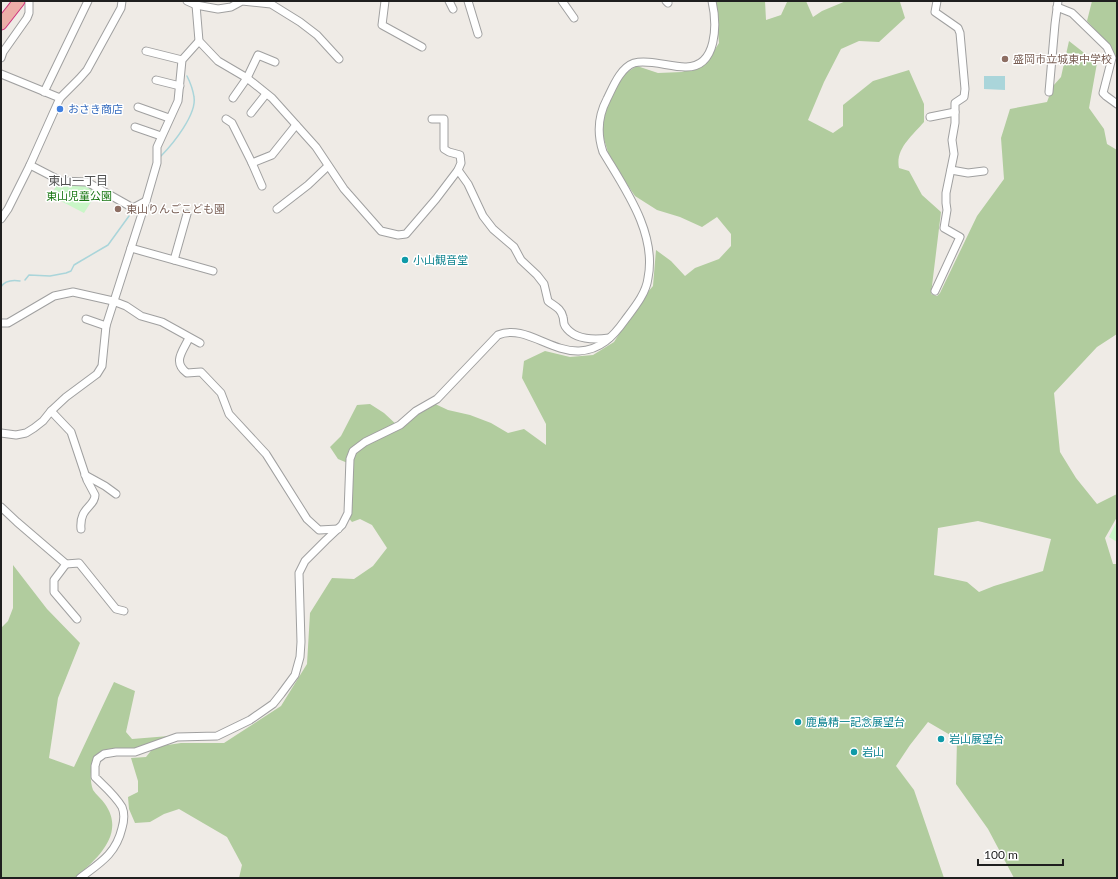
<svg xmlns="http://www.w3.org/2000/svg" width="1118" height="879" font-family="Lato,'Noto Sans JP',sans-serif">
<style>
.forest{fill:#b1cc9e;fill-rule:evenodd}
.park{fill:#c9f6c7}
.water{fill:#aad5da}
.lines{fill:none;stroke-linecap:round;stroke-linejoin:round}
.stream{stroke:#aad5da;stroke-width:1.5}
.minor-casing{stroke:#a0a0a0;stroke-width:9}
.trunk-casing{stroke:#cf317c;stroke-width:13}
.minor{stroke:#fff;stroke-width:7}
.trunk{stroke:#ecaea8;stroke-width:11}
.education-dot{fill:#8d6e63;stroke:#fff;stroke-width:1.5}
.shop-dot{fill:#3f7fe0;stroke:#fff;stroke-width:1.5}
.culture-dot{fill:#0f9aa8;stroke:#fff;stroke-width:1.5}
.labels{text-anchor:middle;stroke-width:3;stroke-linejoin:round;paint-order:stroke}
.education-label{font-size:11px;fill:#785e54;stroke:#fff;text-anchor:start}
.shop-label{font-size:11px;fill:#366cbe;stroke:#fff;text-anchor:start}
.park-label{font-size:11px;fill:#187713;stroke:#fff}
.culture-label{font-size:11px;fill:#0d838f;stroke:#fff;text-anchor:start}
.neighbourhood-label{font-size:12px;fill:#525252;stroke:#fff}
</style>
<rect width="100%" height="100%" fill="#efebe6"/>
<g class="forest">
<path d="M715,1H765L766,20L781,15L787,2L789,1H806L813,17L822,11L846,1H898L900,2L905,18L879,42L859,41L841,49L824,82L808,120L833,133L843,126V105L873,81L909,70L924,104V122C912,136 895,149 899,168L909,171L922,195L941,212L931,294L937,296L940,293L977,216L1004,179L1001,138L1010,109L1047,102L1053,86L1061,77L1069,41L1097,63L1089,108L1104,129L1107,144L1117,150V334L1097,347L1054,393L1060,452L1076,478L1097,504L1117,494V517L1105,538L1113,564H1117V878H1014L988,829L956,784L957,739L928,722L910,745L896,766L914,790L944,878H239L242,865L227,837L179,809L164,814L150,822L135,823L129,809L128,797L138,792V781L131,758L146,757L154,747L181,743H224L281,706L307,664L310,613L332,578L354,579L373,566L387,548L372,525L360,519L352,522L347,516L350,464L338,459L330,447L341,436L357,405L370,404L384,413L398,426L433,403L448,410L470,415L491,423L508,433L524,429L546,445V424L522,378L524,361L545,351L570,357L593,355L614,342L640,301L653,286L656,250L671,261L685,276L695,268L719,259L731,246V234L717,217L702,227L680,217L657,210L635,196L610,159L604,139L601,119L621,76L637,66L658,73L682,72L707,62L719,43ZM978,521L1051,539L1043,571L994,586L979,592L967,582L934,575L938,528Z"/>
<polygon points="1092,1 1117,1 1116,9 1117,11 1117,64 1110,46 1087,21"/>
<path d="M13,565L47,609L80,643L58,698L49,758L74,767L114,682L135,691L126,732L132,739L194,734L135,750L102,751L94,757C91,768 89,779 93,790C96,795 102,799 105,804C126,834 97,859 75,878H1V628L8,621L13,608Z"/>
</g>
<g class="park">
<polygon points="58,182 86,185 98,191 84,213 51,196"/>
<polygon points="1117,521 1117,542 1109,537"/>
</g>
<polygon class="water" points="984,76 1005,76 1005,90 984,89"/>
<g class="lines">
<g class="stream">
<path d="M161,156C173,144 197,114 194,97C193,90 190,82 187,76"/>
<polyline points="25,280 29,275 50,276 66,273 71,271 74,265 79,262 108,245 129,216"/>
<path d="M1,287C5,280 13,280 20,281"/>
</g>
<defs>
<g id="minor">
<polyline points="187,1 196,5 218,9 231,7 242,1 271,4 300,22 317,35 339,59"/>
<polyline points="385,1 382,25 422,47"/>
<polyline points="449,1 453,9"/>
<polyline points="468,1 478,34"/>
<polyline points="562,1 574,18"/>
<polyline points="666,1 668,3"/>
<polyline points="196,5 199,41 218,61 247,78 272,98 316,147 344,189 381,231 398,235 406,234 436,199 458,170 461,163 460,155 449,152 444,149 444,119 432,119"/>
<polyline points="1057,7 1072,13 1107,47 1112,58 1103,93 1106,96 1117,104"/>
<polyline points="146,51 182,60"/>
<polyline points="1,58 3,52 27,18 29,13 29,1"/>
<polyline points="1,74 60,98 30,165 8,209 1,219"/>
<polyline points="156,80 180,86"/>
<polyline points="44,92 88,1"/>
<polyline points="1049,92 1055,24 1058,1"/>
<polyline points="60,98 79,79 87,70 121,8 122,1"/>
<polyline points="233,98 247,78 258,55 275,62"/>
<polyline points="138,107 169,118"/>
<polyline points="251,113 266,94"/>
<polyline points="930,117 955,112"/>
<polyline points="226,119 232,123 252,163 262,186"/>
<polyline points="135,127 161,136"/>
<polyline points="252,163 272,155 296,125"/>
<polyline points="30,165 61,181 87,182 133,208 146,201"/>
<path d="M458,170L468,184L483,216L493,229L514,247L521,260L537,275L544,284L548,301C554,306 561,308 563,317C564,320 563,323 565,326C574,340 594,340 609,338"/>
<polyline points="951,170 968,173 984,171"/>
<polyline points="277,209 308,185 328,166"/>
<polyline points="131,248 213,271"/>
<polyline points="174,260 187,214"/>
<polyline points="935,291 960,237 944,228 947,210 946,203 946,193 954,154 952,140 955,123 955,103 964,97 965,89 960,33 958,28 935,12 937,1"/>
<polyline points="86,319 106,326"/>
<polyline points="1,323 8,323 54,296 73,292 113,301 126,306 141,316 162,322 200,343"/>
<path d="M189,338C183,351 172,362 187,373L201,372L221,393L229,414L266,454L307,519L319,530L338,529"/>
<path d="M51,411L71,432L87,480L95,495C95,507 79,507 81,529"/>
<polyline points="1,433 16,435 26,433 34,428 43,421 51,411 66,397 97,374 102,366 106,326 146,201 157,163 157,147 178,101 182,60 199,41"/>
<polyline points="85,475 105,486 116,494"/>
<polyline points="1,507 17,522 66,564 79,563 116,609 124,611"/>
<polyline points="66,564 54,580 54,592 77,619"/>
<path d="M80,878C100,863 116,854 122,828C124,821 125,814 122,807C115,795 104,786 95,777V766L97,759L104,754L116,752H135L177,737L217,736L250,720L273,704L281,694L295,675L300,657L301,642L299,573L305,561L326,540L342,525L348,513L350,459L353,451L365,442L400,425L416,411L437,399L498,335C524,324 550,352 579,351C600,350 613,337 625,320C634,308 646,294 648,278C657,233 625,189 603,152C597,134 598,116 607,99C613,87 620,68 634,63C648,59 670,67 685,67C718,68 717,23 712,1"/>
</g>
<polyline id="trunk" points="1,24 19,1"/>
</defs>
<use href="#minor" class="minor-casing"/>
<use href="#trunk" class="trunk-casing"/>
<use href="#minor" class="minor"/>
<use href="#trunk" class="trunk"/>
</g>
<g class="education-dot">
<circle cx="1005" cy="59" r="4"/>
<circle cx="118" cy="209" r="4"/>
</g>
<circle class="shop-dot" cx="60" cy="109" r="4"/>
<g class="culture-dot">
<circle cx="405" cy="260" r="4"/>
<circle cx="798" cy="722" r="4"/>
<circle cx="941" cy="739" r="4"/>
<circle cx="854" cy="752" r="4"/>
</g>
<g class="labels">
<g class="education-label">
<text x="1013" y="63">盛岡市立城東中学校</text>
<text x="126" y="213">東山りんごこども園</text>
</g>
<g class="shop-label">
<text x="68" y="113">おさき商店</text>
</g>
<g class="park-label">
<text x="79" y="200">東山児童公園</text>
</g>
<g class="culture-label">
<text x="413" y="264">小山観音堂</text>
<text x="806" y="726">鹿島精一記念展望台</text>
<text x="949" y="743">岩山展望台</text>
<text x="862" y="756">岩山</text>
</g>
<g class="neighbourhood-label">
<text x="78" y="185">東山一丁目</text>
</g>
</g>
<rect width="1118" height="879" fill="none" stroke="#1f1f1f" stroke-width="4"/>
<path d="M978 859v6h85v-6" fill="none" stroke="#1f1f1f" stroke-width="2"/>
<text x="984" y="859" font-size="12" fill="#1f1f1f" stroke="#ffffff" stroke-width="3" paint-order="stroke">100 m</text>
</svg>
